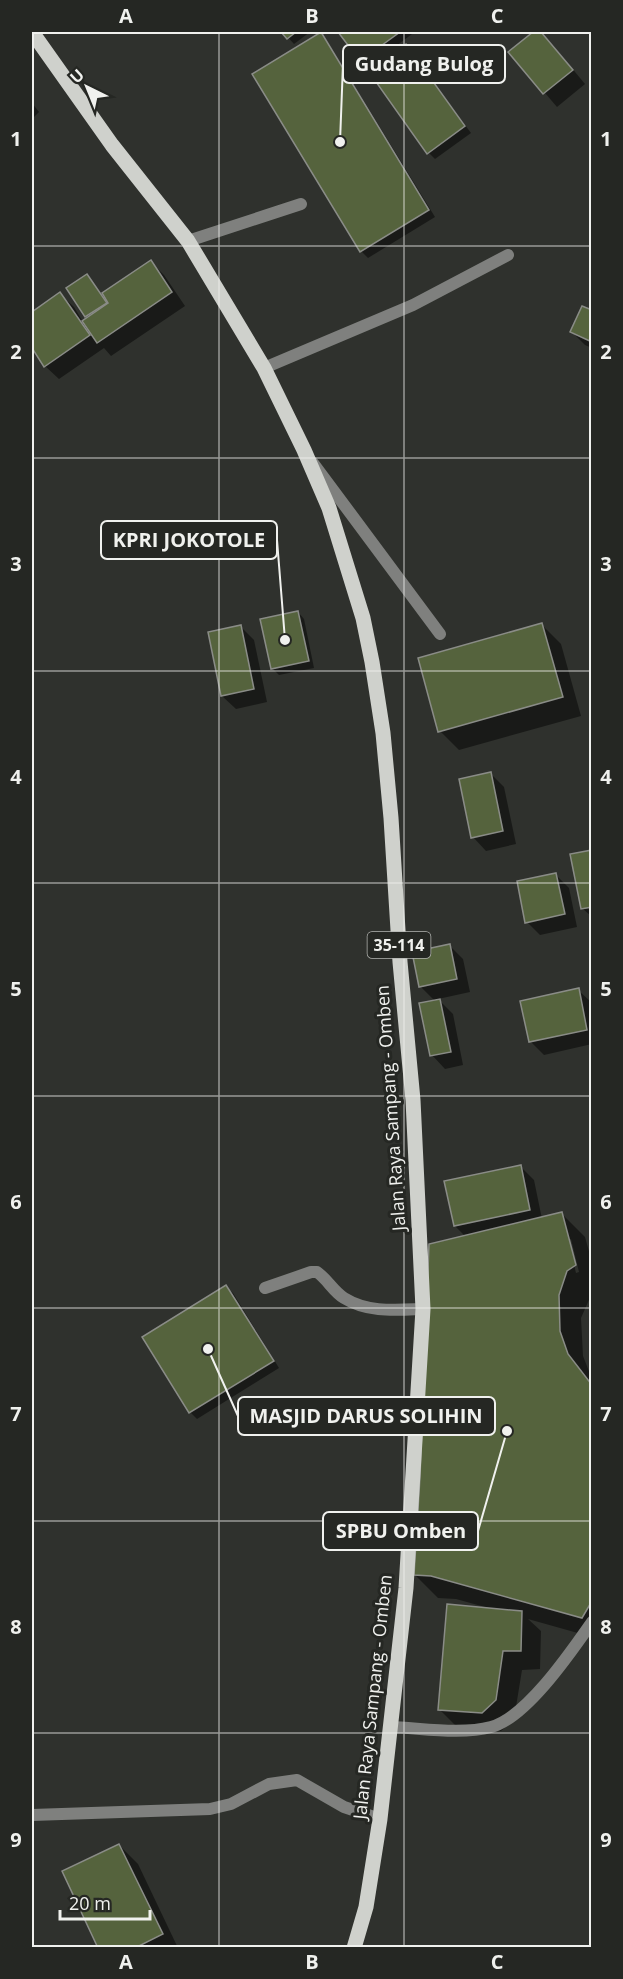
<svg xmlns="http://www.w3.org/2000/svg" width="623" height="1979" font-family="'Open Sans',sans-serif">
<style>
.shadow{fill:#0007;fill-rule:evenodd}
.building{fill:#55633d;stroke:#8a8c87;stroke-width:1.5}
.lines{fill:none;stroke-linecap:round;stroke-linejoin:round}
.lane{stroke:#7f807e;stroke-width:12}
.street{stroke:#7f807e;stroke-width:12}
.primary{stroke:#cfd1cc;stroke-width:15}
.grid{fill:none;stroke:#f0f1ee;stroke-width:1.5;stroke-opacity:0.55}
.labels{text-anchor:middle;stroke-width:6;stroke-linejoin:round;paint-order:stroke}
.shield{fill:#252723;stroke:#b3b4b1;stroke-width:1.5}
.shield-label{font-size:16px;font-weight:bold;fill:#f0f1ee}
.street-label{font-size:18px;fill:#f0f1ee;stroke:#252723}
.leader{fill:none;stroke:#f0f1ee;stroke-width:2}
.callout-dot{fill:#f0f1ee;stroke:#252723;stroke-width:2}
.callout{fill:#252723;stroke:#f0f1ee;stroke-width:2}
.callout-label{font-size:20px;text-anchor:middle;font-weight:bold;fill:#f0f1ee}
.neatline{fill:none;stroke:#f0f1ee;stroke-width:2}
.grid-label{font-size:20px;text-anchor:middle;font-weight:bold;fill:#f0f1ee}
</style>
<rect width="100%" height="100%" fill="#2f312d"/>
<g class="shadow">
<polygon points="283,32 310,32 294,44"/>
<polygon points="340,32 411,32 412,34 368,67"/>
<polygon points="535,32 540,32 551,43 585,84 557,107 510,52"/>
<polygon points="320,34 327,41 435,217 368,258 361,251"/>
<polygon points="406,46 471,133 435,159 429,153"/>
<polygon points="32,103 39,112 32,119"/>
<polygon points="151,262 164,275 185,306 111,356 104,348 59,379 45,366 32,345 32,314 60,294 74,307 83,322 88,318 86,316 87,276 102,295"/>
<polygon points="592,312 592,348 585,345 572,332"/>
<polygon points="298,612 304,619 314,668 279,675 272,668"/>
<polygon points="542,625 561,644 581,716 459,750 440,731"/>
<polygon points="241,627 254,640 267,702 236,709 222,696 210,633"/>
<polygon points="491,774 504,787 516,844 486,851 473,837"/>
<polygon points="592,851 592,917 582,908"/>
<polygon points="556,875 569,888 577,927 540,935 527,922"/>
<polygon points="450,946 463,959 470,992 438,999 453,1014 463,1065 445,1069 432,1055 436,1002 421,987"/>
<polygon points="578,990 592,1003 592,1044 544,1055 530,1041"/>
<path d="M520,1166L534,1180L542,1219L562,1214L585,1237L592,1262V1293L581,1318L583,1356L592,1379V1637L528,1619L541,1631L540,1669L522,1670L514,1719L501,1731L459,1729L440,1710L485,1607L456,1599L438,1598L415,1575L466,1237L455,1226ZM568,1239H571L579,1272L576,1273Z"/>
<polygon points="226,1287 233,1293 279,1368 197,1419 190,1412 144,1337"/>
<polygon points="119,1845 138,1864 178,1948 100,1948"/>
</g>
<g class="building">
<polygon points="281,32 296,32 287,39"/>
<polygon points="321,32 429,210 360,252 252,74"/>
<polygon points="338,32 400,32 360,61"/>
<polygon points="533,32 541,32 573,70 543,94 508,52"/>
<polygon points="406,44 465,126 427,154 369,72"/>
<polygon points="151,260 172,292 97,343 82,321 108,303 102,293"/>
<polygon points="87,274 107,303 85,317 66,288"/>
<polygon points="60,292 90,335 44,367 32,348 32,312"/>
<polygon points="582,306 592,310 592,342 570,332"/>
<polygon points="298,611 309,661 271,669 260,619"/>
<polygon points="542,623 563,697 438,732 418,658"/>
<polygon points="241,625 254,689 221,696 208,632"/>
<polygon points="491,772 503,831 471,838 459,779"/>
<polygon points="592,850 592,907 581,909 570,854"/>
<polygon points="556,873 565,914 525,923 517,881"/>
<polygon points="450,944 457,979 419,987 412,952"/>
<polygon points="579,988 587,1030 529,1042 520,1001"/>
<polygon points="440,999 451,1052 430,1056 419,1003"/>
<polygon points="521,1165 530,1210 454,1226 444,1181"/>
<polygon points="562,1212 576,1265 567,1271 559,1295 560,1331 568,1354 592,1385 592,1601 582,1618 431,1576 414,1575 420,1477 429,1244"/>
<polygon points="226,1285 274,1361 189,1413 142,1337"/>
<polygon points="447,1604 522,1611 521,1651 503,1651 496,1700 482,1713 438,1710"/>
<polygon points="119,1844 163,1934 135,1948 98,1948 62,1871"/>
</g>
<g class="lines">
<path class="lane" d="M265,1288L311,1272H317C328,1280 333,1291 344,1298C368,1313 396,1310 423,1309"/>
<g class="street">
<polyline points="188,241 301,204"/>
<polyline points="264,368 413,305 508,255"/>
<polyline points="313,463 440,634"/>
<path d="M390,1727C421,1728 461,1735 491,1727C526,1718 571,1652 592,1622"/>
<polyline points="32,1815 210,1809 231,1804 269,1784 297,1780 344,1807 380,1819"/>
</g>
<polyline class="primary" points="32,32 112,145 188,241 264,368 304,450 329,508 363,618 372,662 383,733 391,818 400,962 413,1100 423,1309 406,1588 380,1819 366,1907 354,1948"/>
</g>
<path class="grid" d="M219,32V1948M404,32V1948M32,246H592M32,458H592M32,671H592M32,883H592M32,1096H592M32,1308H592M32,1521H592M32,1733H592"/>
<g class="labels">
<rect class="shield" x="367.5" y="932" width="63" height="26" rx="4.5"/>
<g class="shield-label">
<text x="399" y="951">35-114</text>
</g>
<g class="street-label">
<text transform="translate(391 1108) rotate(-94)" y="6">Jalan Raya Sampang - Omben</text>
<text transform="translate(373 1697) rotate(-84)" y="6">Jalan Raya Sampang - Omben</text>
</g>
</g>
<path class="leader" d="M340 142L343 64M285 640L277 540M208 1349L238 1416M507 1431L478 1531"/>
<g class="callout-dot">
<circle cx="340" cy="142" r="6"/>
<circle cx="285" cy="640" r="6"/>
<circle cx="208" cy="1349" r="6"/>
<circle cx="507" cy="1431" r="6"/>
</g>
<g class="callout">
<rect x="343" y="45" width="162" height="38" rx="6"/>
<rect x="101" y="521" width="176" height="38" rx="6"/>
<rect x="238" y="1397" width="257" height="38" rx="6"/>
<rect x="323" y="1512" width="155" height="38" rx="6"/>
</g>
<g class="callout-label">
<text x="424" y="71">Gudang Bulog</text>
<text x="189" y="547">KPRI JOKOTOLE</text>
<text x="366" y="1423">MASJID DARUS SOLIHIN</text>
<text x="401" y="1538">SPBU Omben</text>
</g>
<rect width="623" height="1979" fill="none" stroke="#252723" stroke-width="66"/>
<g transform="translate(87 87) rotate(317)" stroke="#252723" stroke-width="4.5" paint-order="stroke">
<path d="M0-4.5L10 22L0 15L-10 22Z" fill="#f0f1ee"/>
<text y="-9" font-size="16" font-weight="bold" text-anchor="middle" fill="#f0f1ee">U</text>
</g>
<path d="M60 1910v9h90v-9" fill="none" stroke="#f0f1ee" stroke-width="3"/>
<text x="69" y="1910" font-size="18" fill="#f0f1ee" stroke="#252723" stroke-width="4.5" paint-order="stroke">20 m</text>
<rect x="33" y="33" width="557" height="1913" class="neatline"/>
<g class="grid-label">
<text x="126" y="23">A</text>
<text x="312" y="23">B</text>
<text x="497" y="23">C</text>
<text x="16" y="146">1</text>
<text x="606" y="146">1</text>
<text x="16" y="359">2</text>
<text x="606" y="359">2</text>
<text x="16" y="571">3</text>
<text x="606" y="571">3</text>
<text x="16" y="784">4</text>
<text x="606" y="784">4</text>
<text x="16" y="996">5</text>
<text x="606" y="996">5</text>
<text x="16" y="1209">6</text>
<text x="606" y="1209">6</text>
<text x="16" y="1421">7</text>
<text x="606" y="1421">7</text>
<text x="16" y="1634">8</text>
<text x="606" y="1634">8</text>
<text x="16" y="1847">9</text>
<text x="606" y="1847">9</text>
<text x="126" y="1969">A</text>
<text x="312" y="1969">B</text>
<text x="497" y="1969">C</text>
</g>
</svg>
